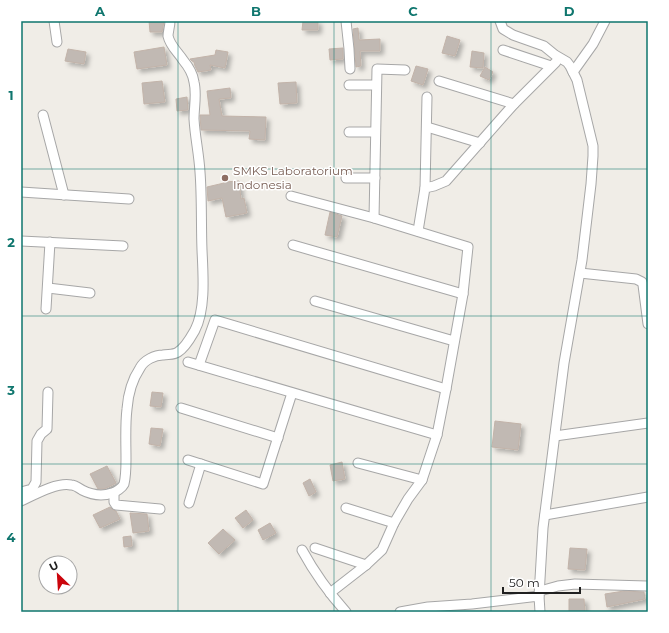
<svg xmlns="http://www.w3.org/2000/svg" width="669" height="633" font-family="Montserrat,sans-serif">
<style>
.building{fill:#c1b9b3;stroke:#c2b3a9;filter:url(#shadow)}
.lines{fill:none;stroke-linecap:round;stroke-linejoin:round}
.street-casing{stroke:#a7a7a7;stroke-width:11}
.street{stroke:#fff;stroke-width:9}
.grid{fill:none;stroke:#0f766e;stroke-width:1;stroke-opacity:0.55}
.education-dot{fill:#8d6e63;stroke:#fff;stroke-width:1.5}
.labels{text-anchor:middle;stroke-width:3;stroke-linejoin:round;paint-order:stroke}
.education-label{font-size:12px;fill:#785e54;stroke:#fff;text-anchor:start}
.neatline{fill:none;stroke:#0f766e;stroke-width:1.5}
.grid-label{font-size:13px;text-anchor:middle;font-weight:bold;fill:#0f766e}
</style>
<defs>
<filter id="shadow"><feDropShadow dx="3.5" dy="3.5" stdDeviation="2" flood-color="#0004"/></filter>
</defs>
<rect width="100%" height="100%" fill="#f0ede7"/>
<g class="building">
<polygon points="149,21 164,21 162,32 150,32"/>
<polygon points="303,21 318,21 318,30 302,30"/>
<polygon points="358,28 359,40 380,39 380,51 360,51 361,66 356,67 353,29"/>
<polygon points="447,36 460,40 455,56 442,53"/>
<polygon points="164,47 167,65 137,69 134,52"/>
<polygon points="343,48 343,59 330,60 329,49"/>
<polygon points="68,49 86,52 84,64 65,61"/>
<polygon points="216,50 228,52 225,68 210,65 211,70 198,72 195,66 194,62 192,61 190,59 215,55"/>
<polygon points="472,51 484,53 483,68 470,67"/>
<polygon points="416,66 428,69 423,85 411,81"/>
<polygon points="485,67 493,72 489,80 480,76"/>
<polygon points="162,81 165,102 144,104 142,83"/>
<polygon points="296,82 297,103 280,104 278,83"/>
<polygon points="230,88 231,98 219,99 222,116 266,117 265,140 249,139 250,131 201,130 200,115 210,115 207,91"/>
<polygon points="187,97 188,110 177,111 176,99"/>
<polygon points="239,181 241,199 244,198 247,213 226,217 222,198 208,201 207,187 224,183 224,182"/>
<polygon points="330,212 342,216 337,237 325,235"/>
<polygon points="152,392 163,393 161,407 150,406"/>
<polygon points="495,421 521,424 518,450 492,447"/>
<polygon points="151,428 163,429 160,446 149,444"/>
<polygon points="342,462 345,479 333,481 330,465"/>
<polygon points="107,466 116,483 104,489 98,489 90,474"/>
<polygon points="310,479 316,492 309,496 303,483"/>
<polygon points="110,507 113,510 116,511 120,519 100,528 93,515"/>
<polygon points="246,510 253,520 243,528 235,518"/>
<polygon points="130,513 147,514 149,531 133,533"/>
<polygon points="270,523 276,533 263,540 258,530"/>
<polygon points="223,529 235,540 219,554 208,543"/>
<polygon points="131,536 132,546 124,547 123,537"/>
<polygon points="570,548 587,549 585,570 568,569"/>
<polygon points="624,591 644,592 645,599 607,607 605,594"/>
<polygon points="569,599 584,599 585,612 569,612"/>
</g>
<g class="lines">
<defs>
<g id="street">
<polyline points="54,21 57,42"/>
<polyline points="346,21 349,49 350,69"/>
<polyline points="500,21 503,29 513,35 544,46 555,55 567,62 570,66 577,80 593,146 593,156 591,184 582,260 564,363 543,528 539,596"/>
<polyline points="503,50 551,66"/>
<polyline points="573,72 593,44 605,21"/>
<polyline points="439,81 514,104"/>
<polyline points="349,85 376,85"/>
<polyline points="43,115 64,195"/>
<polyline points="427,127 480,143"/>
<polyline points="349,132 375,132"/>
<polyline points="346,178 375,178"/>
<polyline points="425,188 427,97"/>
<polyline points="21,192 129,199"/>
<polyline points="291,196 374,218 468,247 463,294 446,389 437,435 422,480 408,499 394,523 382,550 366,565 330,593"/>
<polyline points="374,218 377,69 405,70"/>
<polyline points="418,231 425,188 434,186 446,181 514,104 556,62"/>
<polyline points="21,241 123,246"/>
<polyline points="293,245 463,294"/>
<polyline points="580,273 636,279 642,282 643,285 648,324"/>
<polyline points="48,288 90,293"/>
<polyline points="315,301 454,341"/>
<polyline points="46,309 50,242"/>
<polyline points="188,362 437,435"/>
<polyline points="199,365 215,320 446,389"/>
<polyline points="181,408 278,438"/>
<polyline points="555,436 648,423"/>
<polyline points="188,460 263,484 292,393"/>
<polyline points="358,463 422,480"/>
<polyline points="21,492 32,489 36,482 37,441 41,434 47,429 48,392"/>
<polyline points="114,493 114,502 116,505 160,509"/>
<path d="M21,501C34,495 57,482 71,485C75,485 79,488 82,490C92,495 101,497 112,493C116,492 122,488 124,484C126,476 126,467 126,459C126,442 125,425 127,409C128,395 132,380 140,368C144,360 155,355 163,355C169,354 174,355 178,352C186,347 191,337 195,330C206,309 203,273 202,250C201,224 202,198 200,172C199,154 195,137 194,119C194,107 197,94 194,82C193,74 188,66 183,60C178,52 170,46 168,36C168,32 170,26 170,21"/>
<polyline points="189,503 201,464"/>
<polyline points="346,508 394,523"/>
<polyline points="545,515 648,497"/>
<polyline points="315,548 366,565"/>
<path d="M302,550C314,572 329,593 346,612"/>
<polyline points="540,591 558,586 575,584 647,586"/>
<polyline points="400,612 428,607 472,604 539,596 540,612"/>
</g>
</defs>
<use href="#street" class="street-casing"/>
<use href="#street" class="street"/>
</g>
<path class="grid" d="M178,21V612M334,21V612M491,21V612M21,169H648M21,316H648M21,464H648"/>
<circle class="education-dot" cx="225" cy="178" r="4"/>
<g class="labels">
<g class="education-label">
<text x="233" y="175">SMKS Laboratorium<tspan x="233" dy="14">Indonesia</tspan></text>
</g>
</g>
<rect width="669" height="633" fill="none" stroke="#ffffff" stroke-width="44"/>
<g transform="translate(58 575) rotate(335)"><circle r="19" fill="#ffffff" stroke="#a6a6a6"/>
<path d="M0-3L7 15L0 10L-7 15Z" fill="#cb050c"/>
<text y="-6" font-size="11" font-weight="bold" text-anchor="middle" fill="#202020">U</text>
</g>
<path d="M503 587v6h77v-6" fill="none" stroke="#202020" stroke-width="2"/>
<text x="509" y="587" font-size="12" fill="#202020" stroke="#ffffff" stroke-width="3" paint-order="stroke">50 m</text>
<rect x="22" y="22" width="625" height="589" class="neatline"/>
<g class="grid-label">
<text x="100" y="16">A</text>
<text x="256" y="16">B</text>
<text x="413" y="16">C</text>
<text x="569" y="16">D</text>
<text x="11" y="100">1</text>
<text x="11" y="247">2</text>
<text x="11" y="395">3</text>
<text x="11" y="542">4</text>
</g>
</svg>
